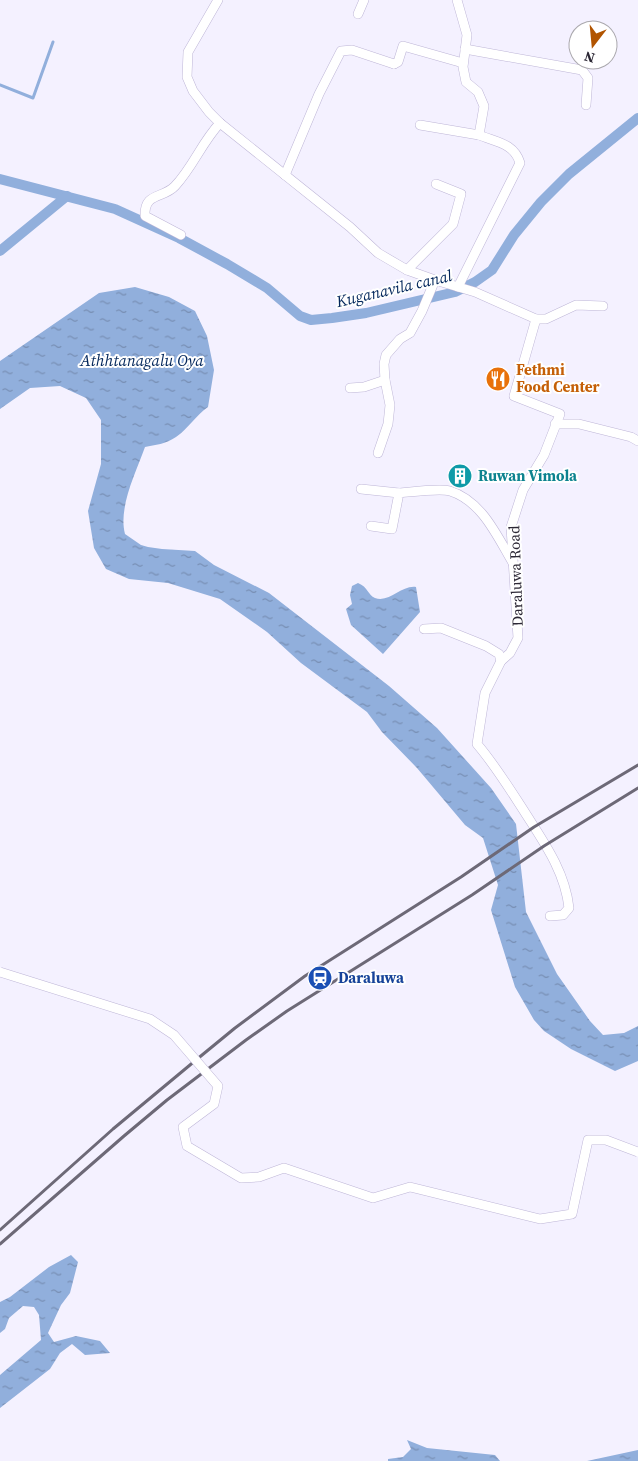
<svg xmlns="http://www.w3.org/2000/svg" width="638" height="1461" font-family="'Source Serif 4',serif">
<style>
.water{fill:url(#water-ripples)}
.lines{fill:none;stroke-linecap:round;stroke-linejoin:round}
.stream{stroke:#91afdc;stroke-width:3}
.canal{stroke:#91afdc;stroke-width:10}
.street-casing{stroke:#beb6d7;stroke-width:10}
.street{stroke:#fff;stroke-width:9}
.rail{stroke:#6d6977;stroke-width:3}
.street-bridge-casing{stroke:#beb6d7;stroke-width:10;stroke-linecap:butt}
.street-bridge{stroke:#fff;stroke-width:9}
.labels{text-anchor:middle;stroke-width:4;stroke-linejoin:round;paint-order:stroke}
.food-label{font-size:15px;font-weight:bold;fill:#c56008;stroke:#fff;text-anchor:start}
.culture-label{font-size:15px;font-weight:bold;fill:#0d838f;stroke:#fff;text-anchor:start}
.street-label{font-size:15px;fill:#2c2835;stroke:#fff}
.transit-label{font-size:15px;font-weight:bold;fill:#164399;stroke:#fff;text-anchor:start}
.water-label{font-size:16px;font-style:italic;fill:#02265b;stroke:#fff}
</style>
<defs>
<pattern id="water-ripples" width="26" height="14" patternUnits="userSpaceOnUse" patternTransform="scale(1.25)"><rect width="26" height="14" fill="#91afdc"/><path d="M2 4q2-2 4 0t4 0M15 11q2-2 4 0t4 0" fill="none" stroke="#778eb3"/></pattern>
</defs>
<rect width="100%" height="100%" fill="#f4f1ff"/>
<g class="water">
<path d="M135,287L169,297L195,311L207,336L214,370L208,407C196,415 188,429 176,437C166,444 155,445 145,447C136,472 118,508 125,534L141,545L148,547L162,549L195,551L214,565L269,593L389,686L437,728L491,788L516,824L526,912L557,974L590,1021L603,1035L624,1033L638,1026V1061L615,1071L571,1049L544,1031L534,1020L515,987L491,910L498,885L483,838L465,825L417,768L382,732L367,712L301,663L267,632L220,599L168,583L129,579L106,569L94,548L88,511L101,464V420L86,398L60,386L30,388L0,409V361L99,293Z"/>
<path d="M358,583C368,587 368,595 375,598C390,603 401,585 416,587L420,612L383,654L351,625L346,609L352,604L350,595L352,586Z"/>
<polygon points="71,1255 78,1262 70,1293 61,1305 48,1333 54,1342 76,1336 100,1341 110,1353 85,1355 72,1344 60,1353 50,1369 0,1408 0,1375 41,1340 39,1315 34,1307 23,1306 9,1318 5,1329 0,1333 0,1302 10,1297 49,1267"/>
<polygon points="407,1440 427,1448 495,1455 500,1461 388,1461 388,1459 403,1457 411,1449"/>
<polygon points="638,1450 638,1461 585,1461 587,1461"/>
</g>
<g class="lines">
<polyline class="stream" points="0,85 33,98 53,42"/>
<g class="canal">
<polyline points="0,179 115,209 179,238 227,264 267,288 300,316 311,320 332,318 366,313 455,292 475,282 492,270 514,235 541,202 569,174 638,118"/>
<polyline points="0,251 67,196"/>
</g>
<defs>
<g id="street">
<polyline points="218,0 188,52 187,77 193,91 209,112 220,123 350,227 378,253 407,270 435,280 475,292 536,319 546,319 576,305 603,306"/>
<path d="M457,0L467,35L463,67L466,82L478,92L484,106L479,135C496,142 514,143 520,163L458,287"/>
<polyline points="358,14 364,0"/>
<polyline points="465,49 582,70 588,78 586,105"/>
<polyline points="394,64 398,62 403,46 463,63"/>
<polyline points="420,125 479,135"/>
<polyline points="285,175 319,94 341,51 352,50 394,64"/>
<path d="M181,235L145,216C144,192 163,199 175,186C193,167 202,142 220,123"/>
<polyline points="407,270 453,224 461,194 436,184"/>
<path d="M536,319L514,396L560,414L544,455L523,490L511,527L518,638L510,653L501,661L485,693L477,744C495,765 509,788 524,811C543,841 565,871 569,908L563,915L550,916"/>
<polyline points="350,388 364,387 385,380"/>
<polyline points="555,424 579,424 631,437 638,441"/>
<polyline points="378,453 388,424 390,405 385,380 384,364 386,355 400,339 410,333 422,311 435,280"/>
<polyline points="361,489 399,493"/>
<path d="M371,526L392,529L399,493C411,492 440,488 450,491C482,501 497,536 513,563"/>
<polyline points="424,629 441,628 486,646 499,654 501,661"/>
</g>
</defs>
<use href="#street" class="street-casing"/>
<use href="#street" class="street"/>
<g class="rail">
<polyline points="0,1230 113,1129 196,1060 235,1028 305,976 461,877 534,827 638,765"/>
<polyline points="0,1244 124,1136 167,1100 246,1040 287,1011 472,895 544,846 638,788"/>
</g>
<defs>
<polyline id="street-bridge" points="0,972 150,1019 174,1035 218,1086 214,1104 183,1127 187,1146 241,1178 259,1177 284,1168 373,1198 410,1187 540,1219 572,1214 588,1140 606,1140 638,1152"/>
</defs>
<use href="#street-bridge" class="street-bridge-casing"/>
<use href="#street-bridge" class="street-bridge"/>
</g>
<defs>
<symbol id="restaurant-disc" viewBox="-11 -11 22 22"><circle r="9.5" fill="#e8710a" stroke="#fff"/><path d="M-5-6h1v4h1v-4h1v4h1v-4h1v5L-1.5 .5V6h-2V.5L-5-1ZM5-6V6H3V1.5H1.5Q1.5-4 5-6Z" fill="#fff"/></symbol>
<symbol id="building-disc" viewBox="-11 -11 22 22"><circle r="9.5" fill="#0f9aa8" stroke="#fff"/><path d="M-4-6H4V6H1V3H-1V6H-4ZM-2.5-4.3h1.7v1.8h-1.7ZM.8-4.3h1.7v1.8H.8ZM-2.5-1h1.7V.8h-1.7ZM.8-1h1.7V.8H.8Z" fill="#fff"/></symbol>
<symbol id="station-disc" viewBox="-11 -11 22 22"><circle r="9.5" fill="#1a4fb4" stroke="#fff"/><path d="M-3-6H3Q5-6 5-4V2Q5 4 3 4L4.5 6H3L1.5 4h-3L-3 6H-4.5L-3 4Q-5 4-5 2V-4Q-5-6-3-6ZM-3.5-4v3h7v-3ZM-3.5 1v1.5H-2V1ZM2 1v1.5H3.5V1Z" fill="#fff"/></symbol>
</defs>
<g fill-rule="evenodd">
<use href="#restaurant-disc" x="484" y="365" width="28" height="28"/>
<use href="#building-disc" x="446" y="462" width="28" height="28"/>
<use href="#station-disc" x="306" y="964" width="28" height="28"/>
</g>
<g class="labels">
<g class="food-label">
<text x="516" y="375">Fethmi<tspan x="516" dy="17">Food Center</tspan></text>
</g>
<g class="culture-label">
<text x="478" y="481">Ruwan Vimola</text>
</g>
<g class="street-label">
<text transform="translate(516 576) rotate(-92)" y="5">Daraluwa Road</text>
</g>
<g class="transit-label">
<text x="338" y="983">Daraluwa</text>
</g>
<g class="water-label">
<text transform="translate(394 288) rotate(-13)" y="6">Kuganavila canal</text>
<text x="142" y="366">Athhtanagalu Oya</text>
</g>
</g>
<g transform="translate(593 45) rotate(196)"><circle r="24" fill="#ffffff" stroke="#aba9ae"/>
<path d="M0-4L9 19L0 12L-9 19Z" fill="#b15400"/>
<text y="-8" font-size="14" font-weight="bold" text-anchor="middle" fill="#2c2835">N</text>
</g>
</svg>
